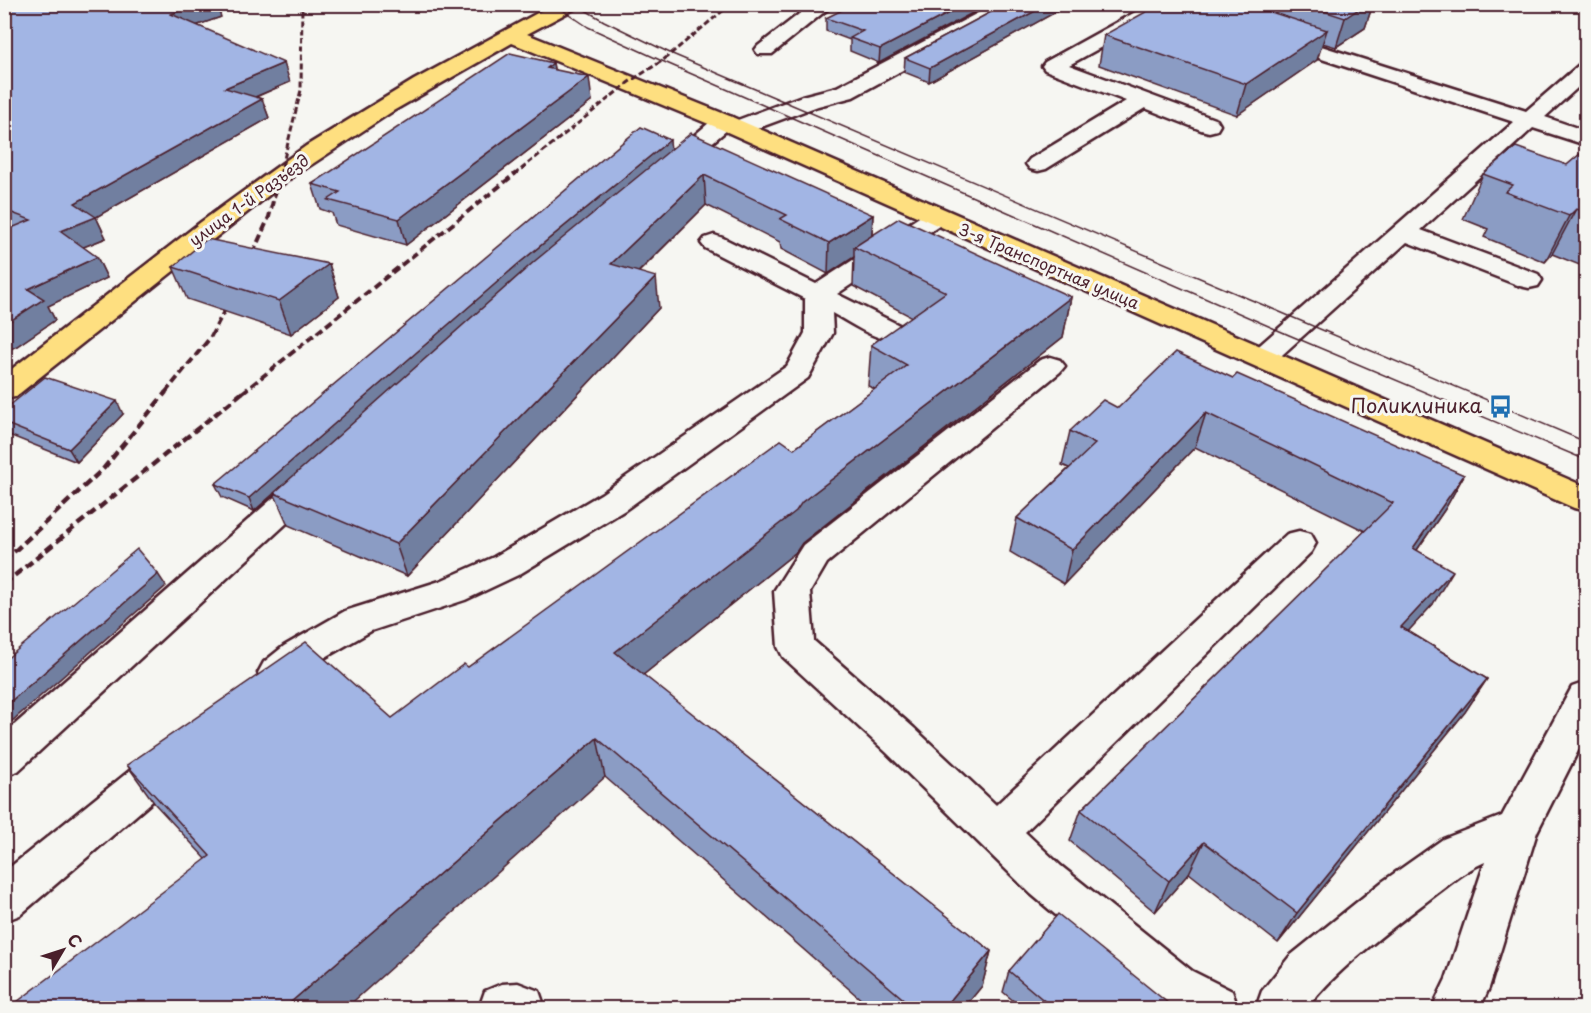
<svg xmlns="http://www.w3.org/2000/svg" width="1591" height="1013" font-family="'Playpen Sans',sans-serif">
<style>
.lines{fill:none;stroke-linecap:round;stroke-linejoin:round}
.minor-casing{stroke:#4a1f2b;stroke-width:5}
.major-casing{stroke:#4a1f2b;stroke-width:5}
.minor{fill:#f6f6f2;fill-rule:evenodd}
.major{fill:#fedf80;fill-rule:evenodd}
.tram{stroke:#4a1f2b;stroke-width:1.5}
.rail-far2{stroke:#4a1f2b;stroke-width:3;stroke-dasharray:6 3;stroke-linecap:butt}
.rail-far1{stroke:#4a1f2b;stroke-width:4;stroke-dasharray:8 4;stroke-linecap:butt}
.rail{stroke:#4a1f2b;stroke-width:4.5;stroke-dasharray:9 4.5;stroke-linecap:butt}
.wall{fill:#8b9cc4;stroke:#4a1f2b;stroke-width:1.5}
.shaded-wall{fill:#717fa0;stroke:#4a1f2b;stroke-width:1.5}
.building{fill:#a2b5e4;stroke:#4a1f2b;stroke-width:1.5}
.labels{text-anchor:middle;stroke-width:6;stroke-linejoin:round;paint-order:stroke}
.far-street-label{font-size:16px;fill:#4a1f2b;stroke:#f6f6f2}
.poi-label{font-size:20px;fill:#4a1f2b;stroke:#f6f6f2;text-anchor:end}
</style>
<rect width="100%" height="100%" fill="#f6f6f2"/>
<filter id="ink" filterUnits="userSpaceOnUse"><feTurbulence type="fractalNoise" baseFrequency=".0167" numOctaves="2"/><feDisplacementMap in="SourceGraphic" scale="12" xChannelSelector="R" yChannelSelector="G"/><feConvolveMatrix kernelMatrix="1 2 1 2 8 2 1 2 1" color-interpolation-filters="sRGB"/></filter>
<g filter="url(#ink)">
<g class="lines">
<defs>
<g id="minor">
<polygon points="812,4 834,4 772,54 758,54 755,50 758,46"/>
<polygon points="995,4 1019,4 1017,8 853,97 818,106 745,133 737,135 727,130 677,172 669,174 661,172 657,167 716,117 724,115 732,117 735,121 802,96 837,87"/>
<polygon points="1150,4 1174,4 1172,8 1069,65 1217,120 1220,125 1217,130 1209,132 1201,130 1145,108 1046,169 1038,171 1030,169 1026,164 1030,159 1126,101 1045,70 1042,66 1045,62"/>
<polygon points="1277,32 1526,111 1579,65 1586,63 1586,80 1545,117 1586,131 1586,145 1533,128 1421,230 1538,274 1542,280 1538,286 1529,288 1520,286 1407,242 1272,364 1262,367 1252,364 1248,358 1252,352 1514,122 1270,42 1267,38 1270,34"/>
<path d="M936,210L945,212L948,217L945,222L837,294L903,327L907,333L903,339C880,345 853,324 832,313L833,333L808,378L625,510L518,575L465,600L371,631L310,666L290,684L277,688L264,684L258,673L264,662L284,646L345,611L440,581L494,557L601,494L787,366L805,333V299L705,248L701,243L705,238L714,235L723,238L816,284L927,212Z"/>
<polygon points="1050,357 1060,360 1065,366 1060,372 827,563 810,592 814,641 914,728 996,805 1287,534 1299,531 1311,534 1316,543 1311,552 1025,832 1061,866 1192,971 1232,991 1238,1008 1169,1008 1160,1003 1031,894 886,752 783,657 778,647 774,591 803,545 1040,360"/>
<polygon points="315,468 326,471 331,479 326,487 18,771 4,776 4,734 304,471"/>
<path d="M1586,682V735L1537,832L1489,988L1480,1008H1432L1446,979L1485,862C1466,870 1451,883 1435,895C1395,926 1337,968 1307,1008H1256L1262,991L1290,956L1382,882L1443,839L1502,816L1572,687Z"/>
<polygon points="177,739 191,744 197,756 191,768 20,915 4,921 4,872 163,744"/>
<polygon points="518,983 539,991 545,1008 479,1008 485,991 502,984"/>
</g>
<polygon id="major" points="554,4 578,4 576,8 527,34 732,117 1586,487 1586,511 1574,508 716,127 512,43 393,111 288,180 15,397 4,399 4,375 201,222 306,146 414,80"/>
</defs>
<use href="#minor" class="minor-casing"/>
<use href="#major" class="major-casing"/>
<use href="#minor" class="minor"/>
<use href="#major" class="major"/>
<g class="tram">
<polyline points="554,4 588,27 662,61 1289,335 1586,460"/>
<polyline points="575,4 604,21 670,53 1586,442"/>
</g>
<g class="rail-far2">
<polyline points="280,175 301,90 302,4"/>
<polyline points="514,175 629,82 662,61 731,4"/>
</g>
<g class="rail-far1">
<polyline points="248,264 269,217 280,173"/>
<polyline points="165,393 210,338 232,296"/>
<polyline points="242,393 516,173"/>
</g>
<g class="rail">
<polyline points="4,561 104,468 166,392"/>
<polyline points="4,584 243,392"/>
</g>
</g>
<g class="wall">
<polygon points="4,4 221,17 197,25 290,82 256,97 262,99 269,118 96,217 106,238 83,247 97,257 107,278 48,306 55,320 17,346 10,229 4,227"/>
<polygon points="989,4 879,63 850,51 850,40 826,31 826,18"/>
<polygon points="1006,4 1070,4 929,82 904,72 905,58"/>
<polygon points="1207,4 1373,4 1365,28 1336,47 1322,43 1317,60 1237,115 1099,65 1104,35 1199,9"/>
<polygon points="553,63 554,70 592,101 406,245 336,225 332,213 320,209 312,184"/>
<polygon points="1587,148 1587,268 1552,254 1545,262 1484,237 1488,229 1463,219 1483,174 1567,165"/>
<polygon points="670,150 873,215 872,236 1071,297 1063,337 802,543 796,552 643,675 991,951 982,986 964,1008 871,1008 605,777 206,859 155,804 127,765 392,718 794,449 875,389 868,386 871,345 912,317 853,286 854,257 828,274 781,249 780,242 706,205 639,272 659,308 407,576 288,525 274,493 254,511 222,497 215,484"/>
<polygon points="329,264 339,297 291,334 187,299 173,267"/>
<polygon points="1233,378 1464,475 1445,509 1417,550 1433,604 1408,631 1487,679 1465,712 1278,943 1189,873 1155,912 1070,841 1081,810 1365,531 1195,447 1064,584 1010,552 1017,518 1069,468 1062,465 1070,431 1118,408"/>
<polygon points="4,410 123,414 77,462 4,433"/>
<polygon points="1009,971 1174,1008 1022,1008 1003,992"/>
</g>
<g class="shaded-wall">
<polygon points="198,4 217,4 221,17 178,32 171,14"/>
<polygon points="966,4 989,4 879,63 880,49"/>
<polygon points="1048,4 1070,4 929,82 930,68"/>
<polygon points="1366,4 1373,4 1365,28 1336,47 1345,18"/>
<polygon points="1327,30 1317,60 1237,115 1246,84"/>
<polygon points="284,63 290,82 231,107 225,88"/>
<polygon points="553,63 557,86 547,68"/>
<polygon points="589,77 592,101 406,245 399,219"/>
<polygon points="262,99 269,118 96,217 106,238 71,252 61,231 75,203"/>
<polygon points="670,140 671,152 521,276 254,511 249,498 518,264"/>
<polygon points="704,175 706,205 615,295 611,264"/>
<polygon points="1576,209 1552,254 1545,262 1569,216"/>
<polygon points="873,215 871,246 854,247 854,257 828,274 829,243"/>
<polygon points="97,257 107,278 48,306 55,320 17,346 4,352 4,325 28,289"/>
<polygon points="329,264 339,297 291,334 279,301"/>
<polygon points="656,277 659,308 407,576 396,544"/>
<polygon points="1071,297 1063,337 802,543 796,552 622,692 615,652 802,502"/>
<polygon points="117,401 123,414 77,462 69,449"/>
<polygon points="1206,413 1195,447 1064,584 1072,550"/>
<polygon points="1464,475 1445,509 1395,582 1413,548"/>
<polygon points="1453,571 1433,604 1382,660 1401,627"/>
<polygon points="158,574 166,586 4,728 4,707"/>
<polygon points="1487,679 1465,712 1278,943 1297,913"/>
<polygon points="597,738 605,777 346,1008 284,1008"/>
<polygon points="1204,842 1189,873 1155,912 1169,881"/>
<polygon points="991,951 982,986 964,1008 944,1008"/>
</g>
<g class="building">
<polygon points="4,4 198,4 171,14 284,63 225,88 262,99 75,203 96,217 61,231 97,257 28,289 44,299 4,325 4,231 31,220 4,210"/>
<polygon points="854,4 966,4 880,49 850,38 863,31 826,18"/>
<polygon points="1006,4 1048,4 930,68 905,58"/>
<polygon points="1160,4 1186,4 1199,9 1207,4 1246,4 1327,30 1246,84 1104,35"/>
<polygon points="1302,4 1366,4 1345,18"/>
<polygon points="510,53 553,63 547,68 589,77 399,219 328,200 340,192 312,184"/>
<polygon points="641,127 670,140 518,264 249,498 215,484"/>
<polygon points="691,133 873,215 829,243 780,219 787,215 704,175 611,264 656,277 396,544 274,493 536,260"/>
<polygon points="1516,147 1567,165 1587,148 1587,212 1576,209 1569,216 1505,192 1513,185 1483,174"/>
<polygon points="899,218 1071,297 802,502 796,511 615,652 991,951 944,1008 914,1008 597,738 284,1008 9,1008 210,856 127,765 306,642 392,718 464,664 468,667 781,440 794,449 907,365 871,345 946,292 854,247"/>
<polygon points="207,239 329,264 279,301 173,267"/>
<polygon points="1176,352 1233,378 1237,374 1464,475 1413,548 1453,571 1401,627 1487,679 1297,913 1204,842 1169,881 1081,810 1393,503 1206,413 1072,550 1017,518 1095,444 1070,431 1103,400 1118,408"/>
<polygon points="45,377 117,401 69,449 4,423 4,410"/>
<polygon points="137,549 158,574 4,707 4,661"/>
<polygon points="1058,914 1174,1008 1053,1008 1009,971"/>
</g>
</g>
<defs>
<symbol id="bus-bare" viewBox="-9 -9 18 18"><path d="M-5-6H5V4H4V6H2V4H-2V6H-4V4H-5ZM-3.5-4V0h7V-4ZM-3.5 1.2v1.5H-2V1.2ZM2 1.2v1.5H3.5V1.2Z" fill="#1f6fb2" stroke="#f6f6f2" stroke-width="2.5" paint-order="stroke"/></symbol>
</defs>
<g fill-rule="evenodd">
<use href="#bus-bare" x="1484" y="390" width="33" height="33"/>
</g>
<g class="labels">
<g class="far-street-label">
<text transform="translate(249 200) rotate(-36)" y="6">улица 1-й Разъезд</text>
<text transform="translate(1049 266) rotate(23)" y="6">3-я Транспортная улица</text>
</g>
<g class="poi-label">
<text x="1482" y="413">Поликлиника</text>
</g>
</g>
<rect width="1591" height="1013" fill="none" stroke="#f6f6f2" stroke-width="24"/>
<rect x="12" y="12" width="1567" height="989" fill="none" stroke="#4a1f2b" stroke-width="2" filter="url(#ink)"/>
<g transform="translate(63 950) rotate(51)" stroke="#f6f6f2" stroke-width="4.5" paint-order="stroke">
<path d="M0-4.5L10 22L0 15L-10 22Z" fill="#4a1f2b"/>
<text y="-9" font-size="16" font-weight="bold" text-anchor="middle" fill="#4a1f2b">С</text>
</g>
</svg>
